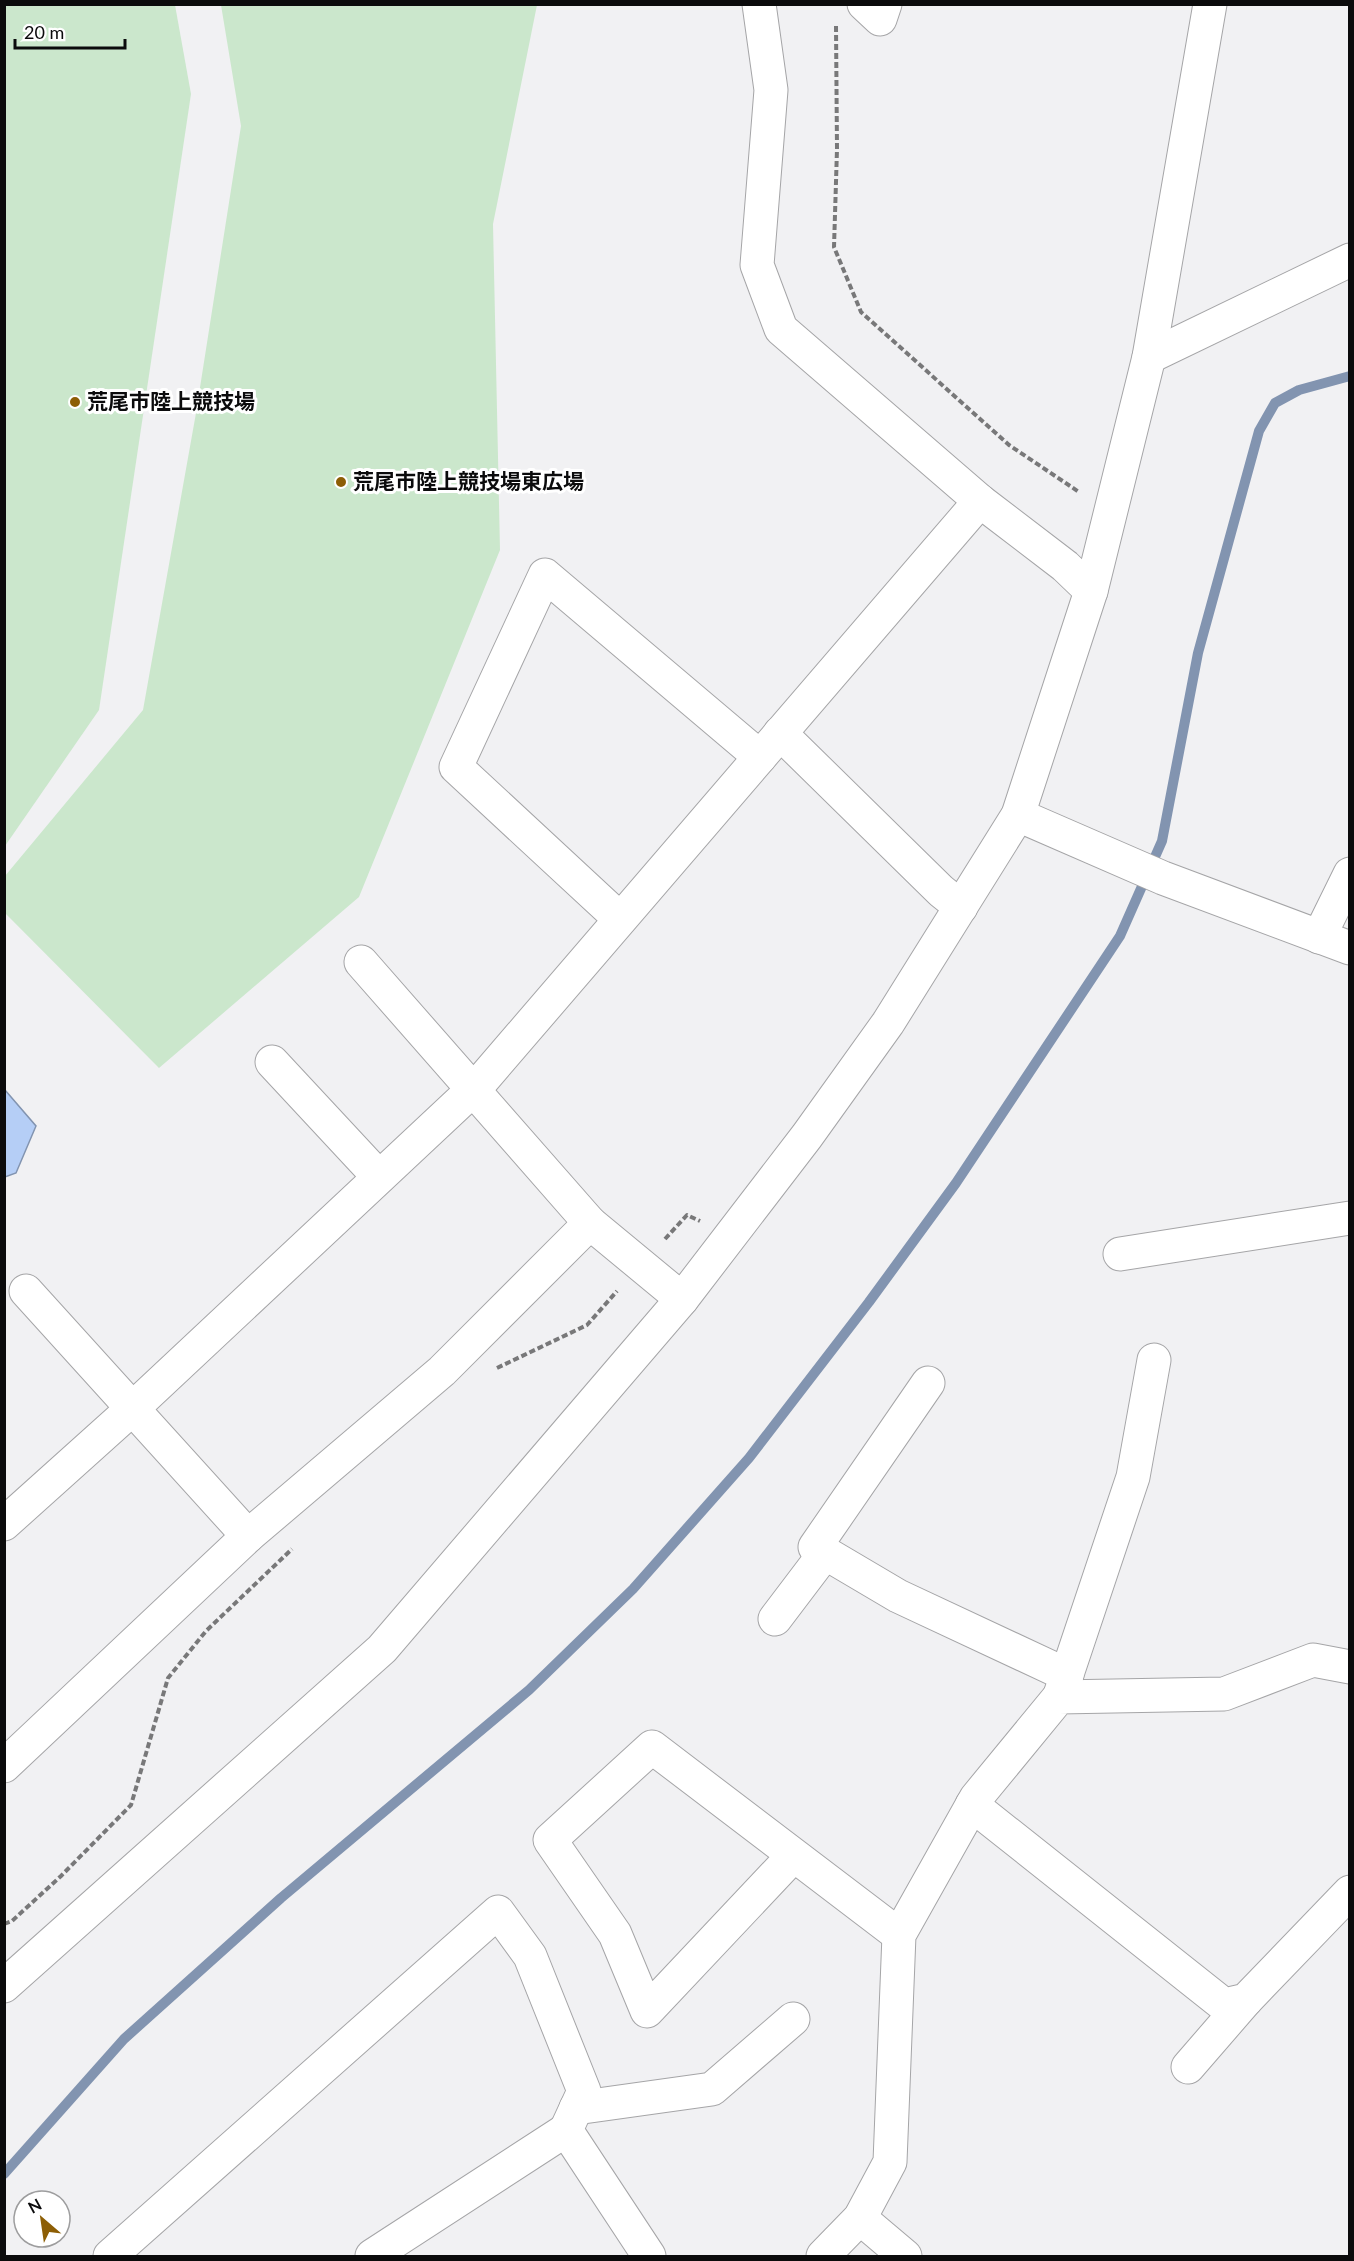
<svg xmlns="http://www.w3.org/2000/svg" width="1354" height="2261" font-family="Lato,'Noto Sans JP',sans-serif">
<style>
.green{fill:#cbe7cc}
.water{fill:#b5cef6;stroke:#8294b0;stroke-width:1.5}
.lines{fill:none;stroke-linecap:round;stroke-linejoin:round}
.stream{stroke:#8294b0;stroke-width:10}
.minor-casing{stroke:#a5a5a7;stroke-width:35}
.path{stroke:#787879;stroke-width:4;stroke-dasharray:6 3;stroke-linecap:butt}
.minor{stroke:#fff;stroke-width:33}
.poi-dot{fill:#8d5e05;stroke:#fff;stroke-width:2}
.labels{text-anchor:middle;stroke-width:6;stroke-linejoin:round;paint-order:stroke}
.poi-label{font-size:21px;font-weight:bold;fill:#0b0b0c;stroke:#fff;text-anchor:start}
</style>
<rect width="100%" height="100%" fill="#f1f1f3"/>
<g class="green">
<polygon points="5,4 175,5 191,94 99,710 5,846"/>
<polygon points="221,5 537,5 493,224 500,550 359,897 159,1068 5,913 5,876 143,710 196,413 241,126"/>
</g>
<polygon class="water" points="5,1090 36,1126 16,1173 5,1177"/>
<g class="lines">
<polyline class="stream" points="4,2174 124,2039 281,1898 529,1690 633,1589 749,1458 869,1302 956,1183 1120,936 1162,841 1198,653 1259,431 1275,403 1299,390 1350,376"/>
<defs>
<g id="minor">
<polyline points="759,4 771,90 757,265 781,329 980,501 1065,566 1091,591"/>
<polyline points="864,4 880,19 885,4"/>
<polyline points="1149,357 1350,260"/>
<polyline points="780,733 941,891 961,907"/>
<polyline points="1018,815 1163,878 1350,948"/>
<polyline points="620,919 456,767 545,575 760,757"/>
<polyline points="1319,937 1350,874"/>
<polyline points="361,962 590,1223"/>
<polyline points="272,1062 379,1177"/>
<polyline points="1120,1254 1350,1218"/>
<polyline points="26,1291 248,1536"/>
<polyline points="928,1383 815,1547 898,1596 1067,1675"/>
<polyline points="4,1524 132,1409 479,1084 980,501"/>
<polyline points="775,1619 825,1553"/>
<polyline points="1060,1695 1133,1477 1154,1360"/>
<polyline points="4,1766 248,1536 442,1371 590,1223 682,1299"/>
<polyline points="972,1805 1224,2005 1246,2000 1350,1892"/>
<polyline points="794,1855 647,2011 615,1934 550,1840 652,1747 899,1935"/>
<polyline points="4,1986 382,1649 682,1299 807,1136 888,1023 1018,815 1091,591 1149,357 1210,4"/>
<polyline points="1188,2067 1246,2000"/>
<polyline points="576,2108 712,2089 793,2019"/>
<polyline points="860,2218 905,2256"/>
<polyline points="110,2256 498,1912 530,1956 584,2091 566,2130 649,2256"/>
<polyline points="372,2256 566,2130"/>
<polyline points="823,2256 860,2218 890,2162 899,1935 976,1798 1059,1697 1224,1694 1313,1660 1350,1667"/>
</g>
</defs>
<use href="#minor" class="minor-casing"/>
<g class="path">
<polyline points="836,26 837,149 834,247 861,312 1009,445 1079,492"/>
<polyline points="665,1239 687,1215 700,1221"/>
<polyline points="497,1368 587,1325 617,1291"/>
<polyline points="4,1924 12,1921 61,1876 131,1805 168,1678 206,1631 292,1549"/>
</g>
<use href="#minor" class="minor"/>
</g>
<g class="poi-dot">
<circle cx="75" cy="402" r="6"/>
<circle cx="341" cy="482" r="6"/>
</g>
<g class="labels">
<g class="poi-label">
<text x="87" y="409">荒尾市陸上競技場</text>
<text x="353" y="489">荒尾市陸上競技場東広場</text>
</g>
</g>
<rect width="1354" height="2261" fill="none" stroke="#0b0b0c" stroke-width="12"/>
<g transform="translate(42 2219) rotate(331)"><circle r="28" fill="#ffffff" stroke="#9d9d9e" stroke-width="1.5"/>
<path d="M0-4.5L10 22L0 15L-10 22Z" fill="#8d5e05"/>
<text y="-9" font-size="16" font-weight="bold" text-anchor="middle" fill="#0b0b0c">N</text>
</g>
<path d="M15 39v9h110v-9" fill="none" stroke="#0b0b0c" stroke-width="3"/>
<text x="24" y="39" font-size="18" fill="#0b0b0c" stroke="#ffffff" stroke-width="4.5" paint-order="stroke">20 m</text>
</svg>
